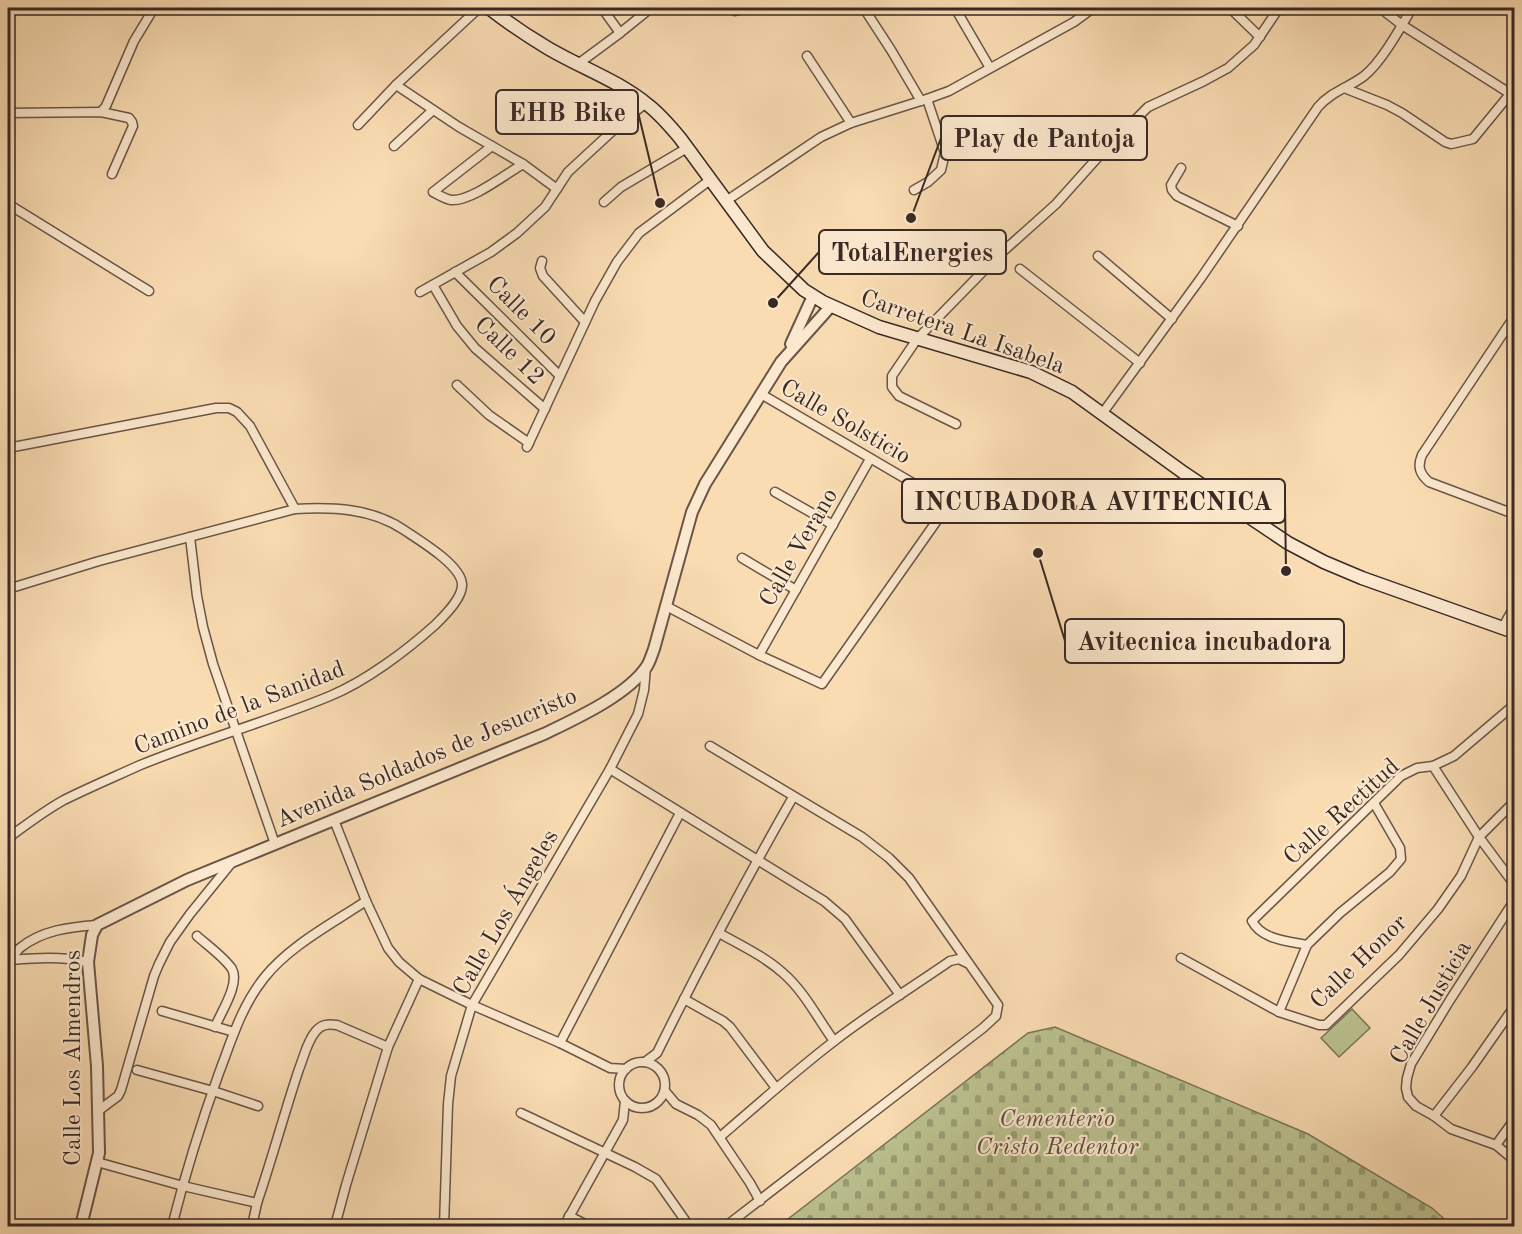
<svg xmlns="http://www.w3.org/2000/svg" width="1522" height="1234" font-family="'Old Standard TT',serif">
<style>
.grass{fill:#bbc18f;stroke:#7a755a;stroke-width:1.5}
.cemetery{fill:url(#cemetery-stones);stroke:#7a755a;stroke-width:1.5}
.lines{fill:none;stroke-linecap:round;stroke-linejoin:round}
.minor-casing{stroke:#695648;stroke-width:11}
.tertiary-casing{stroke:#695648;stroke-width:14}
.secondary-casing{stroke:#392924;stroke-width:15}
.minor{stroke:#fce8ce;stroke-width:8}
.tertiary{stroke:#fce8ce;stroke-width:10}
.secondary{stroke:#fce8ce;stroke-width:12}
.labels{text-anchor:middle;stroke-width:4.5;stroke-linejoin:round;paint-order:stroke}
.street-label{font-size:24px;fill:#392924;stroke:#fce8ce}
.park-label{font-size:24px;font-style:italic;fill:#5a4f3f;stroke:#fce8ce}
.leader{fill:none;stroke:#392924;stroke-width:2}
.callout-dot{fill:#392924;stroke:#fce8ce;stroke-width:2}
.callout{fill:#fce8ce;stroke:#392924;stroke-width:2}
.callout-label{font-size:26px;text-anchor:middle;font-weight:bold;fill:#392924}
</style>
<defs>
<pattern id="cemetery-stones" width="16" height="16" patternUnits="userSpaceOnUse" patternTransform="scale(1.5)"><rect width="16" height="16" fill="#bbc18f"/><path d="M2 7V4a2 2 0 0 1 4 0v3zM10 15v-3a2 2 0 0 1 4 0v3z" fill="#999d75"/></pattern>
</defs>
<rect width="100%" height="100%" fill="#fadcb3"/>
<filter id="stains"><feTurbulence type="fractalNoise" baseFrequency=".00333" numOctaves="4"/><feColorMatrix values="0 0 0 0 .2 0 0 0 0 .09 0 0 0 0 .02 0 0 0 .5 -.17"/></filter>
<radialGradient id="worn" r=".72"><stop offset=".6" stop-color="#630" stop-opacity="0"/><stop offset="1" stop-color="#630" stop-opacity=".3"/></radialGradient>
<polygon class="grass" points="1352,1009 1370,1028 1339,1057 1321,1038"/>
<polygon class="cemetery" points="1055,1027 1308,1134 1432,1208 1452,1226 779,1226 1028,1033"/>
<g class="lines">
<defs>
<g id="minor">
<polyline points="602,8 620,33"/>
<polyline points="730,8 735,11 746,8"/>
<polyline points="955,8 990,68"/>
<polyline points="1230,8 1260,37"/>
<polyline points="1380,8 1402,25 1514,96"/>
<polyline points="1507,8 1514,14"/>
<polyline points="865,10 891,50 921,101"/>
<polyline points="807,56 851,123"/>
<polyline points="578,64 620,33 651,8"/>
<polyline points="396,85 459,127 523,164 557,189"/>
<polyline points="1344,88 1387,105 1402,113 1445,142 1451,144 1473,139 1514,89"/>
<polyline points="101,112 106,106 134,41 154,8"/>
<polyline points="8,113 101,112 129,118 132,122 133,126 112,174"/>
<polyline points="358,125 396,85 479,8"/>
<polyline points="394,146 433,110"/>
<path d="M492,146L433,192C439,195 445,199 451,200C470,202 506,174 523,164"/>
<polyline points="1181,168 1171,185 1172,190 1177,196 1238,226"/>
<polyline points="914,190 928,182 941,170 945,153 927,99"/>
<polyline points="726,201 821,137 851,123 927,99 949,91 1074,22 1093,8"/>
<polyline points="604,202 621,187 687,148"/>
<polyline points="8,204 149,291"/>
<polyline points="1098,256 1172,319"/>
<polyline points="542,261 540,268 543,276 585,322"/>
<polyline points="1020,269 1140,363"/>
<polyline points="455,272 560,376"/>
<polyline points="433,285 457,326 475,348 545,409"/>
<polyline points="420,292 491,252 517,233 545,207 568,172 620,124 646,103"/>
<path d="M1514,317L1422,455C1417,467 1420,474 1429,482L1514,514"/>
<polyline points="457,385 489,415 529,443"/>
<path d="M1102,414L1201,278L1318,107C1332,91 1348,88 1364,76C1381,63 1401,27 1412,8"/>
<polyline points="956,424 899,396 892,387 892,376 917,339 999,255 1056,204 1099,156 1148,107 1204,81 1228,68 1254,45 1279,8"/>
<polyline points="527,447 595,301 617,262 639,233 710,180"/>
<polyline points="8,448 216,408 229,408 237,412 250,426 295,509"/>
<polyline points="775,492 833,525"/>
<polyline points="190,537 197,596 203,627 213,664 275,844"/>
<polyline points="742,558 796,590"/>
<path d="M8,589L99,561L295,509C333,507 372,508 404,530C419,540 461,565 462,584C463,598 444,616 435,625C406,651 366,681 330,696C267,722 201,740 138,766C114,777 88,788 64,800C44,811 26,825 8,838"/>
<polyline points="666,606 759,655 822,684 943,512 943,506 940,499 761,394"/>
<polyline points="1503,627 1514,607"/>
<polyline points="759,655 870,459"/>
<polyline points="710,746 862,837 889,858 909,878 998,1005 996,1016 983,1028 726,1226"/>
<polyline points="1433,766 1479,837 1514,884"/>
<polyline points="610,769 824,901 845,919 900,995"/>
<polyline points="334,820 366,901 388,948 399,962 419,979 472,1005 560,1043 610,1068 626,1069"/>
<polyline points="1514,901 1450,1000 1411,1064 1407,1078 1406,1088 1408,1097 1416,1106 1434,1116 1451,1129 1496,1145 1514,1160"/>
<path d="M719,933C740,945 764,956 783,973C804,991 818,1019 834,1041"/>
<path d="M197,936C207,945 225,958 232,969C240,984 221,1012 215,1027"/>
<path d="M1307,945C1288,941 1262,940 1252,921L1401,776L1417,768L1433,766L1454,756L1514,705"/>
<polyline points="1181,958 1279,1012 1319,1025 1326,1025 1399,955 1438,909 1461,876 1479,837 1514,802"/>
<path d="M10,960C36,958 61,956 88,962"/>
<path d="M8,962C12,958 16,952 20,948C42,930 70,927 97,925"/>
<polyline points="684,999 723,1021 730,1027 776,1088"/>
<polyline points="162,1011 234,1032"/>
<polyline points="1279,1012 1307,945 1340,913 1390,872 1401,859 1400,848 1374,803"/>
<polyline points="560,1043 680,813"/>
<circle cx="642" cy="1085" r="23"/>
<path d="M645,1062L657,1053C700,966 745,881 793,797"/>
<polyline points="137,1070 213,1091 258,1106"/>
<polyline points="665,1091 676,1104 698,1115 711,1125 750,1183 760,1201"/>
<polyline points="98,1111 118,1096 121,1090 154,976 159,964 170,942 190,914 233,861"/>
<polyline points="521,1113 635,1167 656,1179 689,1226"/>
<polyline points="1434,1116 1472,1067 1514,1007"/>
<path d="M720,1137C757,1105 794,1072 833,1042C870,1013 911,988 950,961L959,959L967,963"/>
<polyline points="1496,1145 1514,1120"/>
<path d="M97,1162L183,1186L257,1203C272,1159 284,1114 299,1069C304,1057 307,1041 316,1031C322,1024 328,1024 337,1025L388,1047"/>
<polyline points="569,1216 589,1226"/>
<path d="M172,1226C185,1175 201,1123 219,1073C232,1039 241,1007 264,978C289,946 333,923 366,901"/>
<polyline points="252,1226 257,1203"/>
<polyline points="335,1226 346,1185 388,1047 419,979"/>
<polyline points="444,1226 448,1104 451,1076 472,1005 610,769 638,714 644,690 646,667"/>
<polyline points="564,1226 623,1120 625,1101"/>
</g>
<g id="tertiary">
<polyline points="791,344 813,296"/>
<path d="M81,1226L99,1153L97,1066L88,962L92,935L97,925L187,880L544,734C575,719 628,695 647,666C650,661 652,654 654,649L692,512L705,484L781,362L831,306"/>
</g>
<path id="secondary" d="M489,8C507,22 526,35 546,47C579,67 618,80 648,105C660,114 670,126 680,138L763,251L804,290L823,302L879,327L1031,372L1072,392L1184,473L1288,543L1324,562L1362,578L1514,632"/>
</defs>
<use href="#minor" class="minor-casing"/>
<use href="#tertiary" class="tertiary-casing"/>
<use href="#secondary" class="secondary-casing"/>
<use href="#minor" class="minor"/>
<use href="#tertiary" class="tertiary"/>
<use href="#secondary" class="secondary"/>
</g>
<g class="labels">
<g class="street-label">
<text transform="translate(522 310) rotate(45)" y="8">Calle 10</text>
<text transform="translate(963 331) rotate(19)" y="8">Carretera La Isabela</text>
<text transform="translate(510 350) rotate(44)" y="8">Calle 12</text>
<text transform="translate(846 421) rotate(30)" y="8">Calle Solsticio</text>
<text transform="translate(798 547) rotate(-60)" y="8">Calle Verano</text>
<text transform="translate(239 707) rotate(-21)" y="8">Camino de la Sanidad</text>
<text transform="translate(426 757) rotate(-23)" y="8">Avenida Soldados de Jesucristo</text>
<text transform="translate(1341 811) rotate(-42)" y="8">Calle Rectitud</text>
<text transform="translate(505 912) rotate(-60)" y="8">Calle Los Ángeles</text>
<text transform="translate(1358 961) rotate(-44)" y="8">Calle Honor</text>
<text transform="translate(1430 1002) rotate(-60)" y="8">Calle Justicia</text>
<text transform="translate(72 1058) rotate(-90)" y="8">Calle Los Almendros</text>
</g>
<g class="park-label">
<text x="1057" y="1126">Cementerio<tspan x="1057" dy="28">Cristo Redentor</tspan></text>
</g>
</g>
<path class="leader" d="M660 203L638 112M911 218L941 138M773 303L819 252M1286 571L1285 501M1038 553L1065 641"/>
<g class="callout-dot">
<circle cx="660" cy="203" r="6"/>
<circle cx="911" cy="218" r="6"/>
<circle cx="773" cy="303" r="6"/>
<circle cx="1286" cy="571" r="6"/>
<circle cx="1038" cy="553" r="6"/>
</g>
<g class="callout">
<rect x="496" y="90" width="142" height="44" rx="6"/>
<rect x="941" y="116" width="206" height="44" rx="6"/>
<rect x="819" y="230" width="187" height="44" rx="6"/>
<rect x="902" y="479" width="383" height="44" rx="6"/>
<rect x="1065" y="619" width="279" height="44" rx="6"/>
</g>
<g class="callout-label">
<text x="567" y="121">EHB Bike</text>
<text x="1044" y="147">Play de Pantoja</text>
<text x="912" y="261">TotalEnergies</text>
<text x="1093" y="510">INCUBADORA AVITECNICA</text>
<text x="1204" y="650">Avitecnica incubadora</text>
</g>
<rect width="1522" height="1234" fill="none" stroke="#fadcb3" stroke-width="30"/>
<rect x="9" y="9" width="1504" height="1216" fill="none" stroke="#392924" stroke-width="3"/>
<rect x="15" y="15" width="1492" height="1204" fill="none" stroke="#392924" stroke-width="1.5"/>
<rect width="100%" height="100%" filter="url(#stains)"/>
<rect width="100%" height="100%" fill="url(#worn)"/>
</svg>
